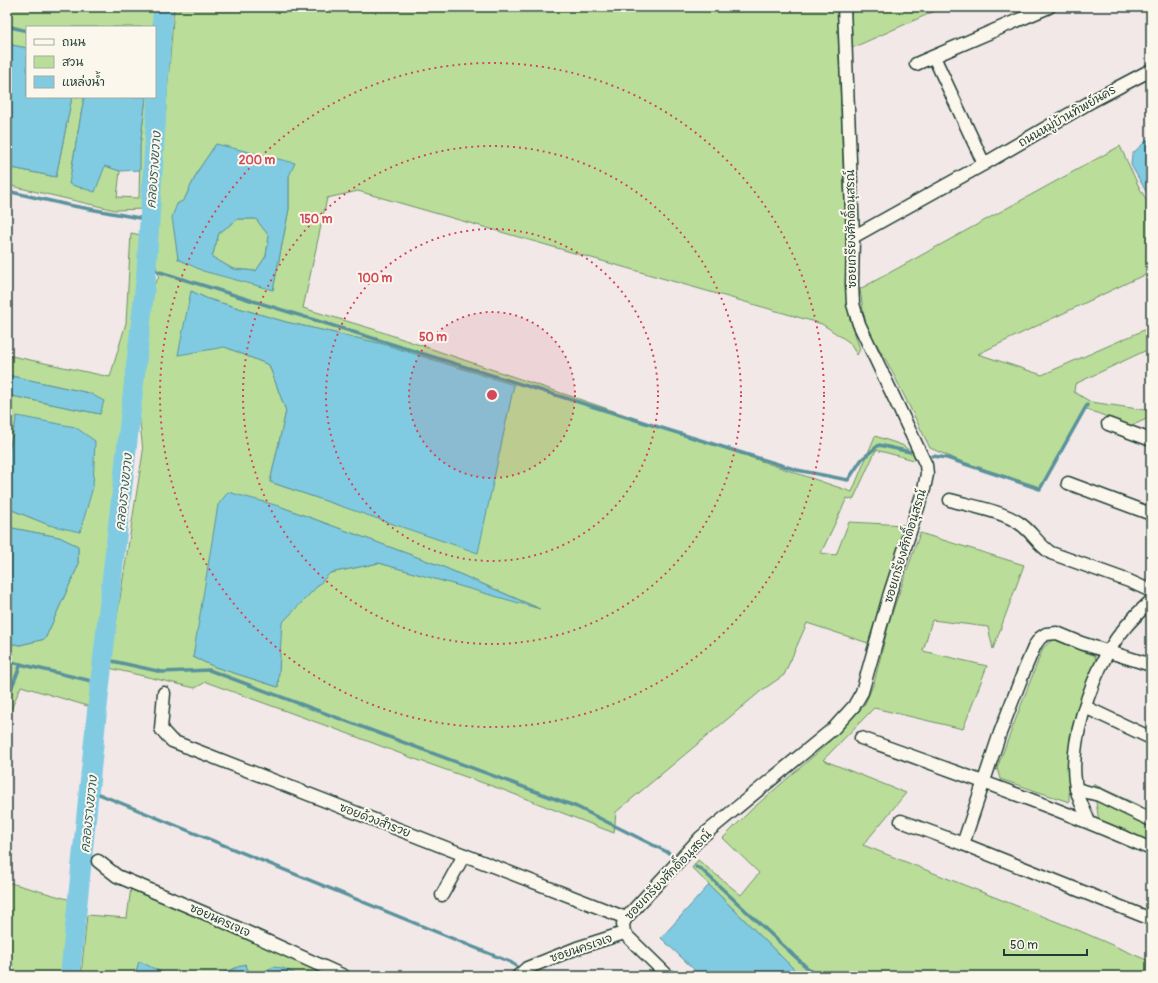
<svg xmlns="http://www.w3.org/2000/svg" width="1158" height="983" font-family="Pangolin,'Playpen Sans Thai',sans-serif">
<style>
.green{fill:#bade99;stroke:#6c8e66;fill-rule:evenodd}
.water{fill:#81cbe2;stroke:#5a929c;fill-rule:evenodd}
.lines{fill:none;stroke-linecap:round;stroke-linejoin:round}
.stream{stroke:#5a929c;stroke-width:3.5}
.river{stroke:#81cbe2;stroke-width:20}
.minor-casing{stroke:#1f3d34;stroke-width:15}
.minor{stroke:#fbf7ec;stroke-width:12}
.ring{fill:none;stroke:#d1495b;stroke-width:2;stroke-dasharray:2 4}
.labels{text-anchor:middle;stroke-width:4;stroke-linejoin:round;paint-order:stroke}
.street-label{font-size:12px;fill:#1f3d34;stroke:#fbf7ec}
.water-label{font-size:13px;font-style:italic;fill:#386060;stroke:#fbf7ec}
.centre{fill:#d1495b;stroke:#fbf7ec;stroke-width:2}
.ring-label{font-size:12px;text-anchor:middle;font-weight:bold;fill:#d1495b;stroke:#fbf7ec;stroke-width:4;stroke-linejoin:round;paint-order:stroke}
</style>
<rect width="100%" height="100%" fill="#f2e8e8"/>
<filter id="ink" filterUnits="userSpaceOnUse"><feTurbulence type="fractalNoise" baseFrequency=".025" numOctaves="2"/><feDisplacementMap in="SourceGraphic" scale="8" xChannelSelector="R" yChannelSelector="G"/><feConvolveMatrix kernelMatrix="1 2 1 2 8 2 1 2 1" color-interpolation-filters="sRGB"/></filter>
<g filter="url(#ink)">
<g class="green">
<polygon points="7,7 158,7 155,55 155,27 27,27 27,48 7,44"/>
<path d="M174,7H837L849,316L860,349L857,355L849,342L822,324L358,191L327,198L303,308L373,329L852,492L875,436L902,445L916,455L914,460L876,450L853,500L847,498L821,553L836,555L849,522L905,525L868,643L807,623L784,675L761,691L616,812L614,833L506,791L412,758L349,734L206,682L195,688L109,668L143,452L140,423L136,416L151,290L159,277L152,253L156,231ZM216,144L289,176V209L273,290L178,259L177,204L184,200L199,169ZM191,291L208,299L286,322L383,344L341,506L270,482L286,411L269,365L225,347ZM279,506L441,566L536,607L379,563L330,573L281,623L278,687L215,667L193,657Z"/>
<polygon points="851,7 944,7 852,48"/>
<polygon points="72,97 84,97 71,172 105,166 120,171 117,197 139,198 140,146 146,97 153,97 148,202 145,209 115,210 7,185 7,167 56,177"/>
<polygon points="1120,146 1139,187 1151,208 1151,273 1135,279 978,354 1042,375 1151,327 1151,348 1075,384 1074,392 1091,402 1145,410 1151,407 1151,417 1131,426 1084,408 1040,487 960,461 930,448 891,369 865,324 860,289"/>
<polygon points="238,219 256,219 269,236 266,256 256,271 233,269 212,257 219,233"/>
<polygon points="131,233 141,235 138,298 125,381 91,707 21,686 7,719 7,643 20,645 45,639 78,566 78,546 59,537 7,527 7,508 49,525 17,416 7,458 7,395 100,414 89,393 7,375 7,355 110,377 126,323"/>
<polygon points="920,533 1024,565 993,649 988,627 932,620 923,651 987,666 963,729 874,708 823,760 906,793 863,845 1080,931 1151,962 1151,976 801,976 692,868 698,860 741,895 759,873 723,838 751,810 824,747 865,704 874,683 890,619"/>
<polygon points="1053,639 1095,656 1096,663 1079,703 1070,736 1069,802 1000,779 997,768 1043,648"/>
<polygon points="1093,784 1151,811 1151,844 1099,821"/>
<polygon points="7,882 71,900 66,976 7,976"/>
<polygon points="131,887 334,976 251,976 245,964 219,976 169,976 139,962 136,972 138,976 81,976 87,915 127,918"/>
</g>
<g class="water">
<polygon points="7,44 27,48 27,97 72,97 56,177 7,167"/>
<polygon points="84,97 146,97 140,146 140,170 120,171 105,166 95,192 69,184"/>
<polygon points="1151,139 1151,200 1131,165 1132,154 1146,141"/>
<path d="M216,144L295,163L289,176V209L273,290L203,271L178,259L172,217L177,204L184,200L199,169ZM238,219H256L269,236L266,256L256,271L233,269L212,257L219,233Z"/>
<polygon points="191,291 208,299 286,322 383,344 514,385 478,553 270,482 286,411 269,365 225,347 178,355"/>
<polygon points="7,375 89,393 104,401 100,414 7,395"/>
<polygon points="17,416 75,427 95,441 93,487 80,532 49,525 7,508 7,458"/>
<polygon points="228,492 279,506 441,566 540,609 379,563 330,573 282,623 278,687 215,667 193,657 218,505"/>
<polygon points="7,527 59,537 78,546 78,566 45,639 20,645 7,643"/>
<polygon points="709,885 801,976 701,976 661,938"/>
<polygon points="139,961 169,976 138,976 136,972"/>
<polygon points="245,964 251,976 219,976 221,974"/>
<polygon points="273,967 283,968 300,976 260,976 262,972"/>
</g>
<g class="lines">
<g class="stream">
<polyline points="7,26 27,31"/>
<polyline points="155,62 160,63"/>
<polyline points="7,191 68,205 150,220"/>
<polyline points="147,268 797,470 848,480 862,459 879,445 910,452"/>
<polyline points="933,456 947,458 1040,489 1087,405"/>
<polyline points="103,659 162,672 209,670 577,807 671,854"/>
<polyline points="7,661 100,683"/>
<polyline points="7,699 21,664"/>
<polyline points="89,790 510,962 516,966"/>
<polyline points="696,867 701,869 816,976"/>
<polyline points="532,975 534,976"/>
</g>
<polyline class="river" points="70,976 97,711 146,277 163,7"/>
<defs>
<g id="minor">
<polyline points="934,57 984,164"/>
<polyline points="916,64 1049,7"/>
<polyline points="853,237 984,164 1092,101 1151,70"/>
<polyline points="1108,424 1151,440"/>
<polyline points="1068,483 1151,514"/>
<path d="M950,500C971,506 1002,511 1019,523C1032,531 1037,544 1051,553L1129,581L1151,591"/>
<polyline points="164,693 161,729 172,741 626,918"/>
<polyline points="1085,707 1151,738"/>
<path d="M861,738C959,773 1056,807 1151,849"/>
<polyline points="1076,789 1099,795 1151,820"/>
<polyline points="901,821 963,844 1151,919"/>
<path d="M1089,822C1084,809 1076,795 1075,781C1070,742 1089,686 1108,652C1119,633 1135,615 1151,601"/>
<polyline points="963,844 1000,733 1024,671 1035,645 1040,638 1046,634 1057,633 1081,643 1151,665"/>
<polyline points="98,861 117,876 209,915 344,976"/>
<polyline points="442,895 464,855"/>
<polyline points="518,976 527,968 577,948 624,933"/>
<polyline points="668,976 624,933 623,924 626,918 700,838 834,728 854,706 862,692 890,593 924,489 927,474 926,465 859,324 853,304 852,284 853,237 844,7"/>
</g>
</defs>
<use href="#minor" class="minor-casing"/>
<use href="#minor" class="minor"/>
</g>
</g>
<circle cx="492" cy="395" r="83" fill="#d1495b" fill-opacity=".12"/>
<g class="ring">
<circle cx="492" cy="395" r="83"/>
<circle cx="492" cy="395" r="166"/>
<circle cx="492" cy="395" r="249"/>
<circle cx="492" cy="395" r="332"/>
</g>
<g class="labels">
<g class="street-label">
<text transform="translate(1067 116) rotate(-30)" y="4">ถนนหมู่บ้านทิพย์นคร</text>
<text transform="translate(851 229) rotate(-91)" y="4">ซอยเกรียงศักดิ์อนุสรณ์</text>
<text transform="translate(905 546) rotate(-73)" y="4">ซอยเกรียงศักดิ์อนุสรณ์</text>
<text transform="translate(375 820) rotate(21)" y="4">ซอยด้วงสำรวย</text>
<text transform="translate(668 875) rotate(-46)" y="4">ซอยเกรียงศักดิ์อนุสรณ์</text>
<text transform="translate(220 920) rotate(24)" y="4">ซอยนครเจเจ</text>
<text transform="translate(581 948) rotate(-19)" y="4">ซอยนครเจเจ</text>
</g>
<g class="water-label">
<text transform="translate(153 170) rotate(-86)" y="5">คลองรางขวาง</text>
<text transform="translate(123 492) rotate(-84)" y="5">คลองรางขวาง</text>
<text transform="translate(88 814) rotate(-84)" y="5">คลองรางขวาง</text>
</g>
</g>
<circle cx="492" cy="395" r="6" class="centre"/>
<g class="ring-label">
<text x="257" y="164">200 m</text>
<text x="316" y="223">150 m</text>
<text x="375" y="282">100 m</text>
<text x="433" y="341">50 m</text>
</g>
<rect width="1158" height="983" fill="none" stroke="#fbf7ec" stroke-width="24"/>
<rect x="12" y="12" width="1134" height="959" fill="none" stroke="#1f3d34" stroke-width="1.5" filter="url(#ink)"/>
<rect x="26" y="26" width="130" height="72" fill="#fbf7ec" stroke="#a3ada2"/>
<rect x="34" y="39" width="20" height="6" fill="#fbf7ec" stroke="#a3ada2"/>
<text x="62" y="46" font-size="12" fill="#1f3d34">ถนน</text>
<rect x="34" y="56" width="20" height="12" fill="#bade99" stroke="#a3ada2"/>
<text x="62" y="66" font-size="12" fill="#1f3d34">สวน</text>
<rect x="34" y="76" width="20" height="12" fill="#81cbe2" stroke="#a3ada2"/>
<text x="62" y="86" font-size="12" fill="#1f3d34">แหล่งน้ำ</text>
<path d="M1004 949v6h83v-6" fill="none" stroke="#1f3d34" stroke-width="2"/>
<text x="1010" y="949" font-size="12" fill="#1f3d34" stroke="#fbf7ec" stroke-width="3" paint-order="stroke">50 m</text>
</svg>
